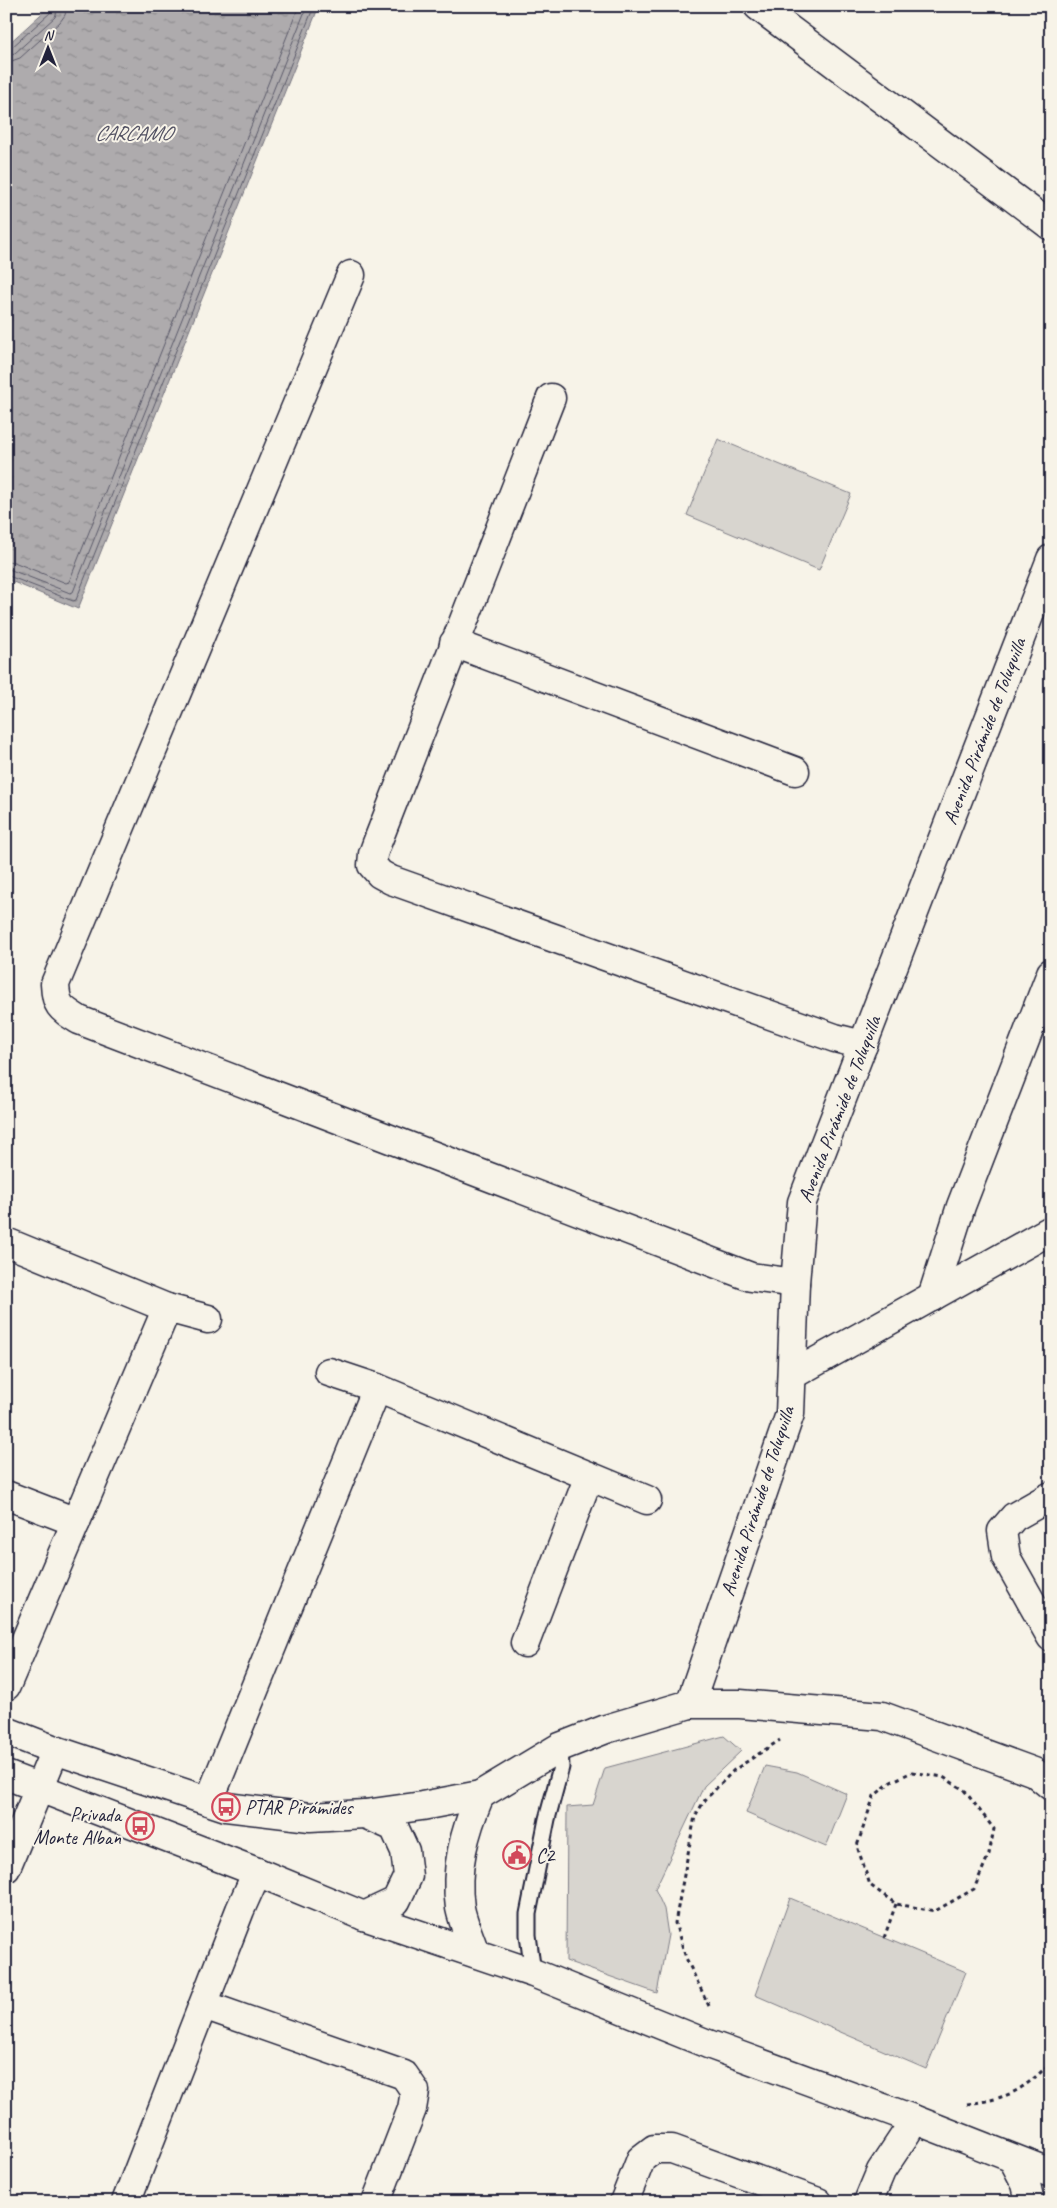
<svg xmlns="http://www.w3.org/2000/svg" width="1057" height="2208" font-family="Caveat,sans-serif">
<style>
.park{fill:#d8d5cf;stroke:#7d7c85}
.water{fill:url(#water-ripples);stroke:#76747f}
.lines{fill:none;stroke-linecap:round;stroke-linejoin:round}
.shore{stroke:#5a5969;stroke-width:1}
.service-casing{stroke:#22223b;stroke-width:19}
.minor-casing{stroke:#22223b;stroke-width:31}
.tertiary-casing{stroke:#22223b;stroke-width:31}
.path{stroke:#22223b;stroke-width:3;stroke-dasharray:4 4;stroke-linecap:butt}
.service{stroke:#f7f3e8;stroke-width:15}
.minor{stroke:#f7f3e8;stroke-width:28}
.tertiary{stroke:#f7f3e8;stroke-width:28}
.labels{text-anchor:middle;stroke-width:4;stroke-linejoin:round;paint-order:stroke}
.street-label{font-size:20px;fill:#22223b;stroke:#f7f3e8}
.poi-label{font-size:20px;fill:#22223b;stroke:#f7f3e8;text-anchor:start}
.water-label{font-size:21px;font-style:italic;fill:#535263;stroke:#f7f3e8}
</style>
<defs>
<pattern id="water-ripples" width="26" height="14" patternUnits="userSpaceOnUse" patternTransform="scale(1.25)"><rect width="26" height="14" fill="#aeabad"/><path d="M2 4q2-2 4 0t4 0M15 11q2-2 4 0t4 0" fill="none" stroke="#8d8b8e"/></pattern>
</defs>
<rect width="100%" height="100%" fill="#f7f3e8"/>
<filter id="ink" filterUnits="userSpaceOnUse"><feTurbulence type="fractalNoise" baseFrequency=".02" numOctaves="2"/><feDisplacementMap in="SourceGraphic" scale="10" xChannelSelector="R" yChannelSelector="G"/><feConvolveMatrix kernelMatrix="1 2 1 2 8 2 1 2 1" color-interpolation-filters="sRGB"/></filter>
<g filter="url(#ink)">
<g class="park">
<polygon points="718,439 851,494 819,570 687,515"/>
<polygon points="724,1736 741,1751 704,1786 655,1889 664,1909 668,1935 657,1993 566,1961 567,1807 593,1805 605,1768"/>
<polygon points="765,1766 797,1772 847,1794 826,1847 746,1813"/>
<polygon points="790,1898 966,1972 926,2069 755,1995"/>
</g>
<polygon class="water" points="50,6 319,6 78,609 6,579 6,46"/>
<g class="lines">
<g class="shore">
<polyline points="6,49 11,48 51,12 53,6"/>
<polyline points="6,55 15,53 55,17 59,6"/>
<polyline points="6,63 20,58 60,22 65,15 67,6"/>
<polyline points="6,561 14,562 66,583 69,582 299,6"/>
<polyline points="6,568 70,593 73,592 307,6"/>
<polyline points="6,575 73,601 76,600 314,6"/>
</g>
<defs>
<polyline id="service" points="533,1973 528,1935 528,1914 547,1819 561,1767 560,1747"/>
<g id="minor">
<polyline points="758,6 1051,226"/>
<path d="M351,275L55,984C56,1006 60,1008 79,1020L751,1277L795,1283"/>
<polyline points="551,398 377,843 373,854 372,865 380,874 391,880 835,1038 863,1045"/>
<polyline points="454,643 795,771"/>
<polyline points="6,1242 167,1308 208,1319"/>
<polyline points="932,1297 961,1206 1051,973"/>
<polyline points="329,1372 377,1388 647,1500"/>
<polyline points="792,1375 1051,1230"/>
<polyline points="6,1495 76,1522"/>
<polyline points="1051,1496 1014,1517 1002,1531 1006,1557 1051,1637"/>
<polyline points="525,1643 589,1476"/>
<polyline points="6,1686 167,1308"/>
<polyline points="690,1704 790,1414 795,1283 802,1202 1051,559"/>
<polyline points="209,1801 377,1388"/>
<polyline points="6,1868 55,1750"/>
<polyline points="204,2005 404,2075 415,2091 412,2109 376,2202"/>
<polyline points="126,2202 240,1910 257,1872"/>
<polyline points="624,2202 641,2159 654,2149 672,2149 818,2202"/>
<polyline points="868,2202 881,2171 907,2132 913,2119"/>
</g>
<g id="tertiary">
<polyline points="6,1731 55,1750 226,1807 310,1817 365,1814 422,1806 480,1795 560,1747 606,1729 690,1704 740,1704 882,1716 1034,1772 1051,1786"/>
<polyline points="6,1775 257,1872 364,1916 533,1973 708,2044 913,2119 1051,2173"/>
<polyline points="364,1916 396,1901 408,1876 405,1851 394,1827 365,1814"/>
<path d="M475,1953C470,1938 463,1923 460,1908C454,1868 465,1831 480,1795"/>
<polyline points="1013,2159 1026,2184 1030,2202"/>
</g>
</defs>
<use href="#service" class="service-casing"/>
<use href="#minor" class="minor-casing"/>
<use href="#tertiary" class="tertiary-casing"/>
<g class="path">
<polygon points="912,1772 943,1777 964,1790 994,1829 989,1854 974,1889 935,1911 896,1904 870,1885 857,1846 874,1796 891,1782"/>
<polyline points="884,1938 896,1904"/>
<polyline points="709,2006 686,1958 675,1923 695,1816 705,1800 734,1770 780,1740"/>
<polyline points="1051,2079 1048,2089 1051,2123"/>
<path d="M967,2104C1007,2099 1023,2091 1051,2062"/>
</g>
<use href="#service" class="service"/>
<use href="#minor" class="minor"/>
<use href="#tertiary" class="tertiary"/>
</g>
</g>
<defs>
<symbol id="bus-ring" viewBox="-11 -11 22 22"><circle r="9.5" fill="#f7f3e8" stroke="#d1495b" stroke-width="1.5"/><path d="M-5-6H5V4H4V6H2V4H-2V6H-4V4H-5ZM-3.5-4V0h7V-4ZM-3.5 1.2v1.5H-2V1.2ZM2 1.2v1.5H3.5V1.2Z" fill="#d1495b"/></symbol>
<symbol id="civic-ring" viewBox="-11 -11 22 22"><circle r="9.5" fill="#f7f3e8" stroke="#d1495b" stroke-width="1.5"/><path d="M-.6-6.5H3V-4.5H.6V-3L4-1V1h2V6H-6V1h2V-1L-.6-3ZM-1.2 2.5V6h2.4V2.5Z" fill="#d1495b"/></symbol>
</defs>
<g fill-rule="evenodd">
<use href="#bus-ring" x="210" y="1791" width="32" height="32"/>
<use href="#bus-ring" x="124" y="1810" width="32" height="32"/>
<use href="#civic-ring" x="501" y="1839" width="32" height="32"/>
</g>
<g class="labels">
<g class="street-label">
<text transform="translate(984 731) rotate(-69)" y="7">Avenida Pirámide de Toluquilla</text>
<text transform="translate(839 1109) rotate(-69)" y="7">Avenida Pirámide de Toluquilla</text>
<text transform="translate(757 1501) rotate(-72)" y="7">Avenida Pirámide de Toluquilla</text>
</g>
<g class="poi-label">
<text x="245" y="1814">PTAR Pirámides</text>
<text x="121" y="1821" text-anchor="end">Privada<tspan x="121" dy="23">Monte Alban</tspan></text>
<text x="536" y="1862">C2</text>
</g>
<g class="water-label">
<text x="133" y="140">CARCAMO</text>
</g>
</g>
<rect width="1057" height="2208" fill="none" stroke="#f7f3e8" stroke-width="25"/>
<rect x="12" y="12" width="1032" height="2183" fill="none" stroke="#22223b" stroke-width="2" filter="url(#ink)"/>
<g transform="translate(48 48)" stroke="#f7f3e8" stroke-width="4" paint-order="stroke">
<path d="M0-4L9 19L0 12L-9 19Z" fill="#22223b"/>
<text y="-8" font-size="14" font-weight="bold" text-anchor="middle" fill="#22223b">N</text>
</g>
</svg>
